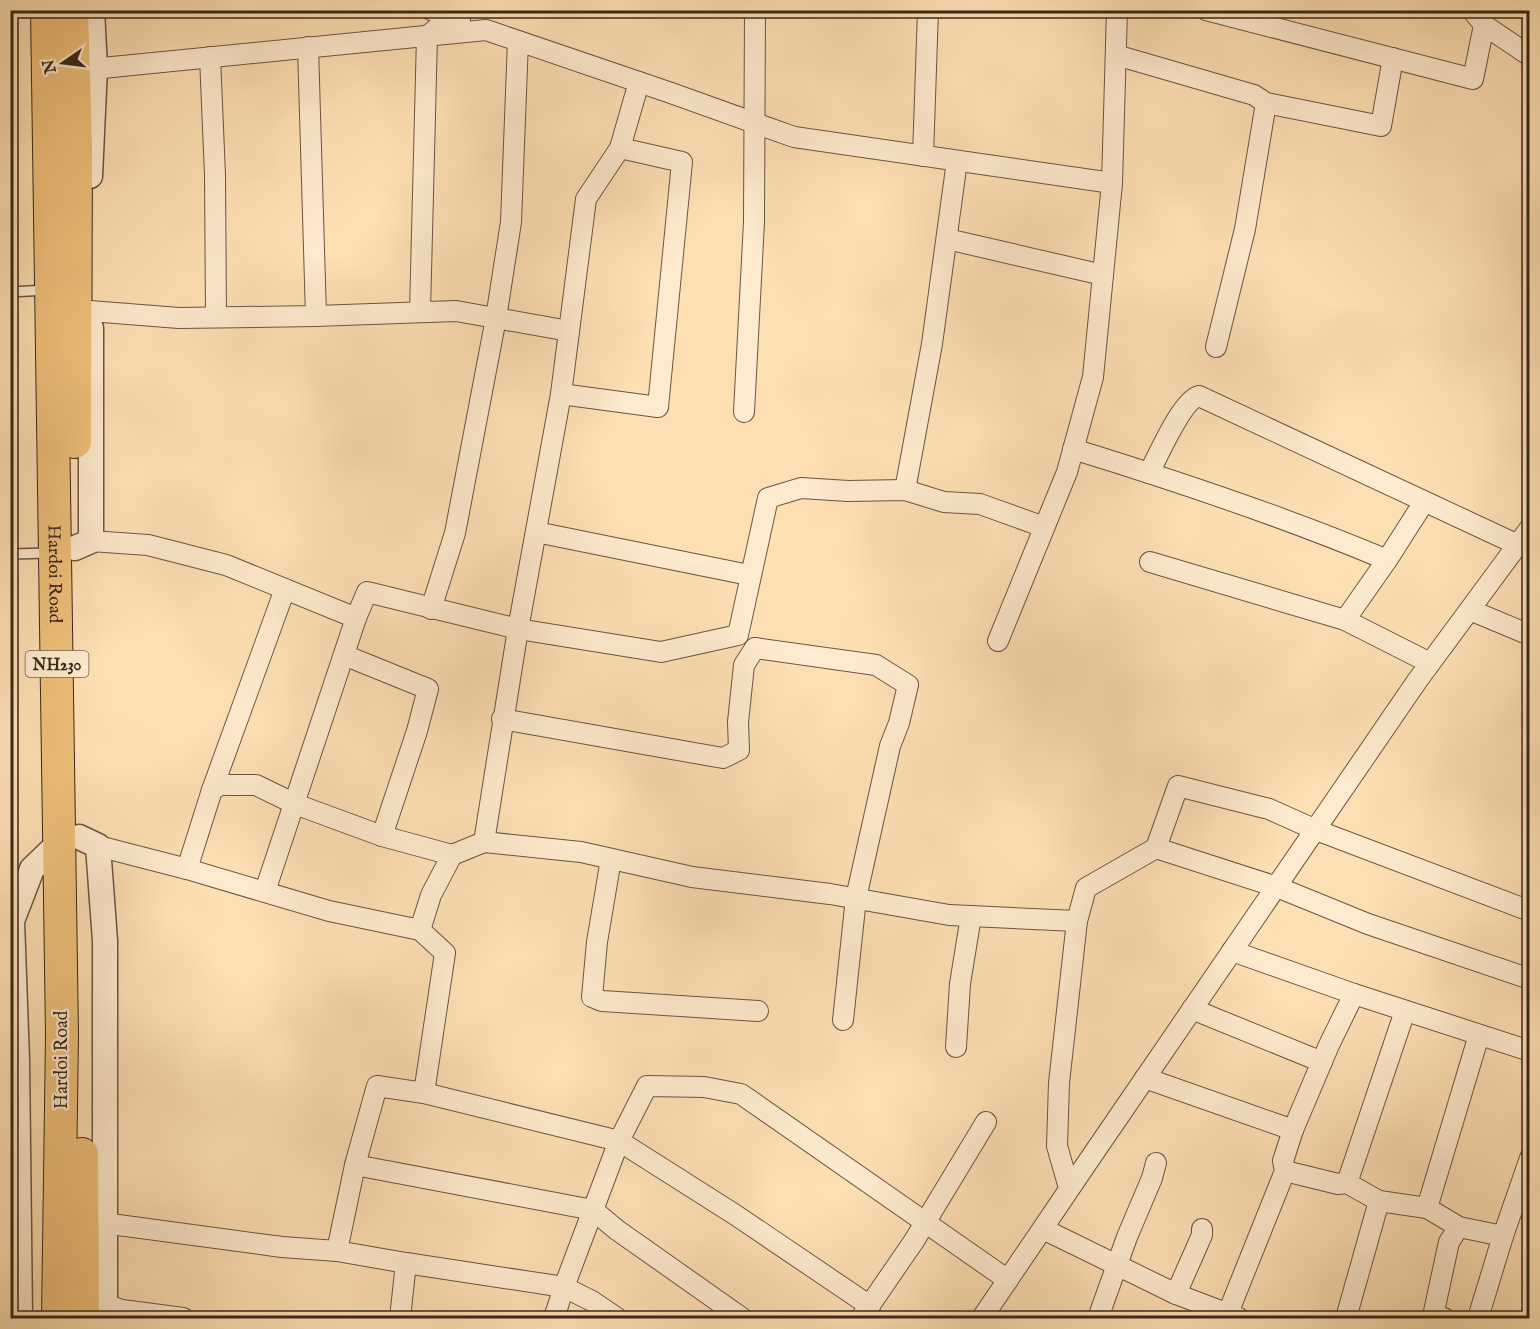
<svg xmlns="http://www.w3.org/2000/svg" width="1540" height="1329" font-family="'IM FELL English',serif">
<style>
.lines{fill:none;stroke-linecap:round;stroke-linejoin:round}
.service-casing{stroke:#6a563f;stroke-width:12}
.minor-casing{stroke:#6a563f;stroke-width:22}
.tertiary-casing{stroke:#6a563f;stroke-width:27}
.trunk-casing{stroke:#382818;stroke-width:34}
.service{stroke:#feeace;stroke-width:9}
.minor{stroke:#feeace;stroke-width:20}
.tertiary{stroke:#feeace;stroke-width:24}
.trunk{stroke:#efc07a;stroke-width:32}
.labels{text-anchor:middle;stroke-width:4.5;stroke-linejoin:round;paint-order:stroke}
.shield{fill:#feeace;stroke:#73624f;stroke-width:1.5}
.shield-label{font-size:16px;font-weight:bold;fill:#382818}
.street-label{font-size:18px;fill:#382818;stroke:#feeace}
</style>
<rect width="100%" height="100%" fill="#fedfb4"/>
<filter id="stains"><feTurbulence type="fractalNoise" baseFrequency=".00333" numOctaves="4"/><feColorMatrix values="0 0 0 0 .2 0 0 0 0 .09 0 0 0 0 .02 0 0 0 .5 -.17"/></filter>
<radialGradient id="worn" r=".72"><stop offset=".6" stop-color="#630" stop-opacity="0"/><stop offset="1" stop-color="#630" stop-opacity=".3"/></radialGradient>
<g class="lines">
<defs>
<g id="service">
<polyline points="10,292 47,290"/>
<polyline points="10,554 50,553"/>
</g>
<g id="minor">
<polyline points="431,10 460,21"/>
<polyline points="1206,10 1473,79 1484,25"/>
<polyline points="1472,10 1484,25 1530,56"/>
<polyline points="308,47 316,316"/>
<polyline points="1116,55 1254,95 1266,103 1381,126 1393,58"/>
<polyline points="210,57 215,175 216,317"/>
<polyline points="82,70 486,30 671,93 794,137 1112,183 1117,10"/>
<polyline points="639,82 620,148 586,199 561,394 518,629 484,842 581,852 692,877 830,894 949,915 1077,921 1086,888 1156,848 1277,887 1368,924 1530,979"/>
<polyline points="923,156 928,10"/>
<polyline points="947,239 1103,275"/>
<polyline points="90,311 179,318 316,316 456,311 569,331"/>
<polyline points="420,312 427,36 451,17"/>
<polyline points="1216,347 1245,229 1266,103"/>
<polyline points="561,394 658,407 682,162 620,148"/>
<polyline points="744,412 754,222 755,10"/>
<path d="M1073,449C1180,482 1285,517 1387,560L1424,502"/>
<path d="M1149,473C1158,456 1182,400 1199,396L1518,545"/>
<polyline points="905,490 932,344 957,161"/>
<polyline points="536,532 749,575"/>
<polyline points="91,541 148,545 226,565 356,618 367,592 518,629 661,652 738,635 768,498 801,488 848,491 905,490 944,502 980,504 1044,527"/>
<polyline points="1387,560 1345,620 1430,663"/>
<polyline points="1150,562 1345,620"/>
<polyline points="431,609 455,533 496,318 511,222 518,41"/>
<polyline points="1470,610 1530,635"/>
<polyline points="998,641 1067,472 1093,377 1112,183"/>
<polyline points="344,655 428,689 417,731 382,836"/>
<polyline points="502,719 723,758 739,750 738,722 744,665 755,648 876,665 908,685 899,723 890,746 856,898 843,1020"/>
<polyline points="212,790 285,589"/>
<polyline points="98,846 187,869 329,911 420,930 431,895 452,855 484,842"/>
<polyline points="1156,848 1178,786 1269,809 1316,830 1530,911"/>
<polyline points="611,859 597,942 592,997 602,1001 758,1011"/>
<polyline points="187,869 212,790 220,785 256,785 295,804 382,836 452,855"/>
<polyline points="265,891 356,618"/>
<polyline points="420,930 445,953 424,1093 377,1086 355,1165 593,1210 617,1230 742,1318"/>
<polyline points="1232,951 1354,994 1530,1051"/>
<polyline points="1192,1009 1322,1062"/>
<polyline points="956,1047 960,984 971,916"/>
<polyline points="1145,1078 1293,1130"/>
<polyline points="424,1093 619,1141 647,1086 704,1087 741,1094 1008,1280"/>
<polyline points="355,1165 337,1251 406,1263 400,1318"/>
<polyline points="1285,1171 1338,1184 1347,1183 1379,1201 1427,1208 1459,1227 1503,1236 1478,1318"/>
<polyline points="1347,1183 1405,1011"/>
<polyline points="1069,1188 1057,1146 1059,1083 1077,921"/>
<polyline points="1427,1208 1479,1035"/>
<polyline points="98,1209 111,1224 282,1247 337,1251"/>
<polyline points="1043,1229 1176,1294 1239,1318"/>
<polyline points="1503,1236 1530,1158"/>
<polyline points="406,1263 564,1287 592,1301 617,1318"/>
<polyline points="1176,1294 1202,1235 1202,1229"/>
<polyline points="91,1300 122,1310 183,1318"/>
<polyline points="1228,1313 1285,1171 1283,1161 1293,1130 1329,1045 1354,994"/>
<polyline points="554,1318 564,1287 619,1141 734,1214 870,1306"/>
<polyline points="861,1318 914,1241 986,1122"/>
<polyline points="982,1318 1089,1160 1417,681 1530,528"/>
<polyline points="1098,1318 1127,1237 1152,1178 1156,1163"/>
<polyline points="1346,1318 1379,1201"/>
<polyline points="1444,1318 1433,1316 1449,1242 1459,1227"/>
</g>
<g id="tertiary">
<polyline points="90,176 95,68 92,10"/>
<polyline points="75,548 91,541 91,328"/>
<polyline points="79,837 98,846 105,941 105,1318"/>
<polyline points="20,1318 17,1060 12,921 32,869 59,843"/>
</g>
<g id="trunk">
<path id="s1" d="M47,10L62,1035L58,1318"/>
<polyline points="72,10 76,145 75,442"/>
<polyline points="82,1154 83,1318"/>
</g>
</defs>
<use href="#service" class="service-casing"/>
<use href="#minor" class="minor-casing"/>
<use href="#tertiary" class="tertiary-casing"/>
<use href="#trunk" class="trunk-casing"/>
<use href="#service" class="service"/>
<use href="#minor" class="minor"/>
<use href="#tertiary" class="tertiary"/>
<use href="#trunk" class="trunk"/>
</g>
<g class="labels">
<rect class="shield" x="25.5" y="651" width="63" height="26" rx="4.5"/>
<g class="shield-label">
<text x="57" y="670">NH230</text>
</g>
<g class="street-label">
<text dy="6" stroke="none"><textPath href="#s1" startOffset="564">Hardoi Road</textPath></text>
<text transform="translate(61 1060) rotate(-90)" y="6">Hardoi Road</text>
</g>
</g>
<rect width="1540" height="1329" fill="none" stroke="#fedfb4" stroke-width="36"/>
<rect x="12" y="12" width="1516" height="1305" fill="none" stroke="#382818" stroke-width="3"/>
<rect x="18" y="18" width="1504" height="1293" fill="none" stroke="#382818" stroke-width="1.5"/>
<g transform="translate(63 63) rotate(256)" stroke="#feeace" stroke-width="4.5" paint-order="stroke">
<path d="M0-4.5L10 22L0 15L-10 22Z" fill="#382818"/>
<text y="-9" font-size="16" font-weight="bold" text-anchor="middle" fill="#382818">N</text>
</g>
<rect width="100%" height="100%" filter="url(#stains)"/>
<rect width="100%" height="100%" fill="url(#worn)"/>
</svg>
